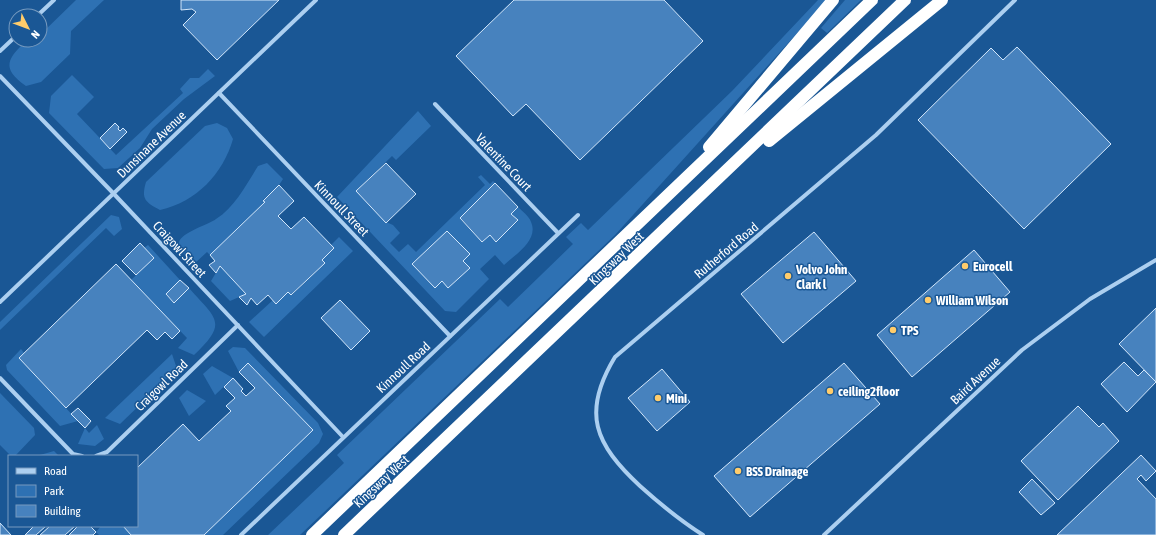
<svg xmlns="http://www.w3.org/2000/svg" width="1156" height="535" font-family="'Asap Condensed',sans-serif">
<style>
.green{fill:#2e71b3}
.building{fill:#4782be;stroke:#d3e7fb}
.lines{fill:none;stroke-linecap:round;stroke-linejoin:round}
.street{stroke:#accff0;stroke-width:4}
.highway{stroke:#fff;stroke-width:12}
.poi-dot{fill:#ffcc6b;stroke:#1a5795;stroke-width:1.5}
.labels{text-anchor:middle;stroke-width:3;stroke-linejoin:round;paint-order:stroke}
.street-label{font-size:13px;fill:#fff;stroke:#1a5795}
.poi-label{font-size:13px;font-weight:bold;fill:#fff;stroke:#1a5795;text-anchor:start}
</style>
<rect width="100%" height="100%" fill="#1a5795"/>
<g class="green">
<path d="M76,0H104L71,31L70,54L41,82L26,86C0,68 8,58 27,40H40V35Z"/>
<polygon points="818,0 827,0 615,235 300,535 268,535 344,463 337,455 500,299 508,307 573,244 566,237 581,223 588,230 732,91"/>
<polygon points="845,0 861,0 827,33 821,28"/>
<polygon points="208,69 215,76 184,99 152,129 140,148 118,168 104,169 49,113 51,96 72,75 94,97 77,114 116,155 183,93 180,89 190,78 199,78"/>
<path d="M418,111L431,126L396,160L392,156L356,191L386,222L393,225L400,233L390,243L399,252L408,244L416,252L485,185L478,177L481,175L490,184L493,181L495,183L460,219L482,242L490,235L496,242L518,221L511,214L518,207C522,211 529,216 531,222C539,240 516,254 504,265L495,255L480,269L489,279L456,312L445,311L337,197Z"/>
<path d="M217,123L227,128L233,139C223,174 196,202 160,210C145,202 141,199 146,182L205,126Z"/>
<path d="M267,163L283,179L279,185L263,200L265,202L210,255L207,252L194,264C189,259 177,250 179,242C182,232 208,225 216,219C235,207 246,185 258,166Z"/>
<polygon points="111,215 119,217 122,229 114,236 106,228 0,330 0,322"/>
<polygon points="339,237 353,251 264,337 249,322 273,300 276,303 288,292 292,295 325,263 322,260 334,248 331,245"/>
<path d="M148,245L180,280L166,295L174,303L189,288C216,319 229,322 194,355L178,348L187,338L131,280L154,258L144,248Z"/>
<polygon points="220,266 246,294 230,301 211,281"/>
<polygon points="233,347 245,348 318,423 323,434 319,443 223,535 204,535 312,430 248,363 239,372 228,351"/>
<polygon points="21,349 24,353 19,358 78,421 60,426 7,370 6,365"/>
<polygon points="172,354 177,369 120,424 105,418"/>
<polygon points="212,366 233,378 215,395 203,374"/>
<polygon points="187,390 206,401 189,416 179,398"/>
<polygon points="0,393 34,428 35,435 15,456 11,456 0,445"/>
<polygon points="97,425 104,439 95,446 78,444 85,428 89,433"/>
<polygon points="54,451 59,456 39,456 40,455"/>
<polygon points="101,526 123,526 131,535 99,535 96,532"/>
</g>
<g class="building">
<polygon points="181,0 279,0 217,60 183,25 196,12 192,9 181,10"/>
<polygon points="514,0 664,0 703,41 580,160 526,104 513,116 456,56"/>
<polygon points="1017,47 1111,144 1024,229 918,120 991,48 1003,60"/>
<polygon points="115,123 119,127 118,129 120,131 123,128 127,132 110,149 100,138"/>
<polygon points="386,163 416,194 386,223 356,191"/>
<polygon points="495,183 518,207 511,214 518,220 496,242 490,235 482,242 460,218"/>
<polygon points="279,185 294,201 278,216 291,229 304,217 334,248 322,260 325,263 291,295 288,292 276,304 268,295 257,305 251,298 247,305 239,297 246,294 220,266 216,273 209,265 215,261 210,255 265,202 263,201"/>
<polygon points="447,231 470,254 463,261 470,268 448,288 442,281 435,288 412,264"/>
<polygon points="814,232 856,281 783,343 741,294"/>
<polygon points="140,243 154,258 136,275 122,261"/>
<polygon points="974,250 1010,292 912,377 877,335"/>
<polygon points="116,264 180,331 172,339 165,332 157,340 147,330 66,408 19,358"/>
<polygon points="180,280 189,288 174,303 166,294"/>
<polygon points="340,300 370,331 351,350 321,318"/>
<polygon points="1156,308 1156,382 1119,344"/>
<polygon points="1124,362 1138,376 1144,370 1156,382 1127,412 1101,384"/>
<polygon points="248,363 313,430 204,535 131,535 123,526 137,526 137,468 183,424 199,441 231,411 226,406 235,398 224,387 233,378 243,389 241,391 246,396 255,388 239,372"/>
<polygon points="844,363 880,404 750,517 714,476"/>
<polygon points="662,369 690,402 657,431 628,398"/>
<polygon points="1078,406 1099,427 1103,423 1119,441 1058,500 1021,461"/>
<polygon points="78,408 91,421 85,428 71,414"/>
<polygon points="1141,455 1156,471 1146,481 1141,475 1137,479 1156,499 1156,535 1057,535"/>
<polygon points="1032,479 1055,503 1041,515 1019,492"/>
<polygon points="0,523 11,535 0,535"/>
<polygon points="34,526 46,526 36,535 25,535"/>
<polygon points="50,526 75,526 65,535 40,535"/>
<polygon points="78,526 90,526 96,532 93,535 69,535"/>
</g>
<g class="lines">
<g class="street">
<polyline points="37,16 54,0"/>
<polyline points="0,51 16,36"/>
<polyline points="0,76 114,194 343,437"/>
<polyline points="219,93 450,336"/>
<polyline points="435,104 558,233"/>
<polyline points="0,302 316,0"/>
<polyline points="0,378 73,454 82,456"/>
<polyline points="96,456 107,452 238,325"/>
<polyline points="241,535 578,215"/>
<path d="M703,535C681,521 660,504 640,486C595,444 581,413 615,357L876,135L1015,0"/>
<polyline points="824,535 1022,350 1090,299 1156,260"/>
</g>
<g class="highway">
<polyline points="769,141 942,0"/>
<polyline points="709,147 833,0"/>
<polyline points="312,535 872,0"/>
<polyline points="344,535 905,0"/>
</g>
</g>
<g class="poi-dot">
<circle cx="965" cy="266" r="4"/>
<circle cx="788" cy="276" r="4"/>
<circle cx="928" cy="300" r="4"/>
<circle cx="893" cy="330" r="4"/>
<circle cx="830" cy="391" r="4"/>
<circle cx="658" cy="398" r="4"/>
<circle cx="738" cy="471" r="4"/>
</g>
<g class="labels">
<g class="street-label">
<text transform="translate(151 144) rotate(-44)" y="5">Dunsinane Avenue</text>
<text transform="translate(504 162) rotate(46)" y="5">Valentine Court</text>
<text transform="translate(342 208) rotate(46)" y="5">Kinnoull Street</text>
<text transform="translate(180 249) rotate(47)" y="5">Craigowl Street</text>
<text transform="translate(726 250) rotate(-40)" y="5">Rutherford Road</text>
<text transform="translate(616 258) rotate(-44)" y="5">Kingsway West</text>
<text transform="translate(403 367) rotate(-43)" y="5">Kinnoull Road</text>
<text transform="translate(975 380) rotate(-43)" y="5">Baird Avenue</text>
<text transform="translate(161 385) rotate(-44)" y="5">Craigowl Road</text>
<text transform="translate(381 481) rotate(-43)" y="5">Kingsway West</text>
</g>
<g class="poi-label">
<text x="973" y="271">Eurocell</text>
<text x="796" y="274">Volvo John<tspan x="796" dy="15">Clark l</tspan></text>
<text x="936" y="305">William Wilson</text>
<text x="901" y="335">TPS</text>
<text x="838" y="396">ceiling2floor</text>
<text x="666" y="403">Mini</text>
<text x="746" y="476">BSS Drainage</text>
</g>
</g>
<rect x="8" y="455" width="130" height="72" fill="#1a5795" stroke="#769abf"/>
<rect x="16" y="468" width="20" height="6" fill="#accff0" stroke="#769abf"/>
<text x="44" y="475" font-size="12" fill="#ffffff">Road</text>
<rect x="16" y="485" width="20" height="12" fill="#2e71b3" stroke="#769abf"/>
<text x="44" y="495" font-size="12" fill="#ffffff">Park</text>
<rect x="16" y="505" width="20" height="12" fill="#4782be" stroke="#769abf"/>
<text x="44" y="515" font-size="12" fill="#ffffff">Building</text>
<g transform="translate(28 28) rotate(132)"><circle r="19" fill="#1a5795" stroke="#769abf"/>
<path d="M0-3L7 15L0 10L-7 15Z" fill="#ffcc6b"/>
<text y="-6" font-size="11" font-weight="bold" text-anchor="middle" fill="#ffffff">N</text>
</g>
</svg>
